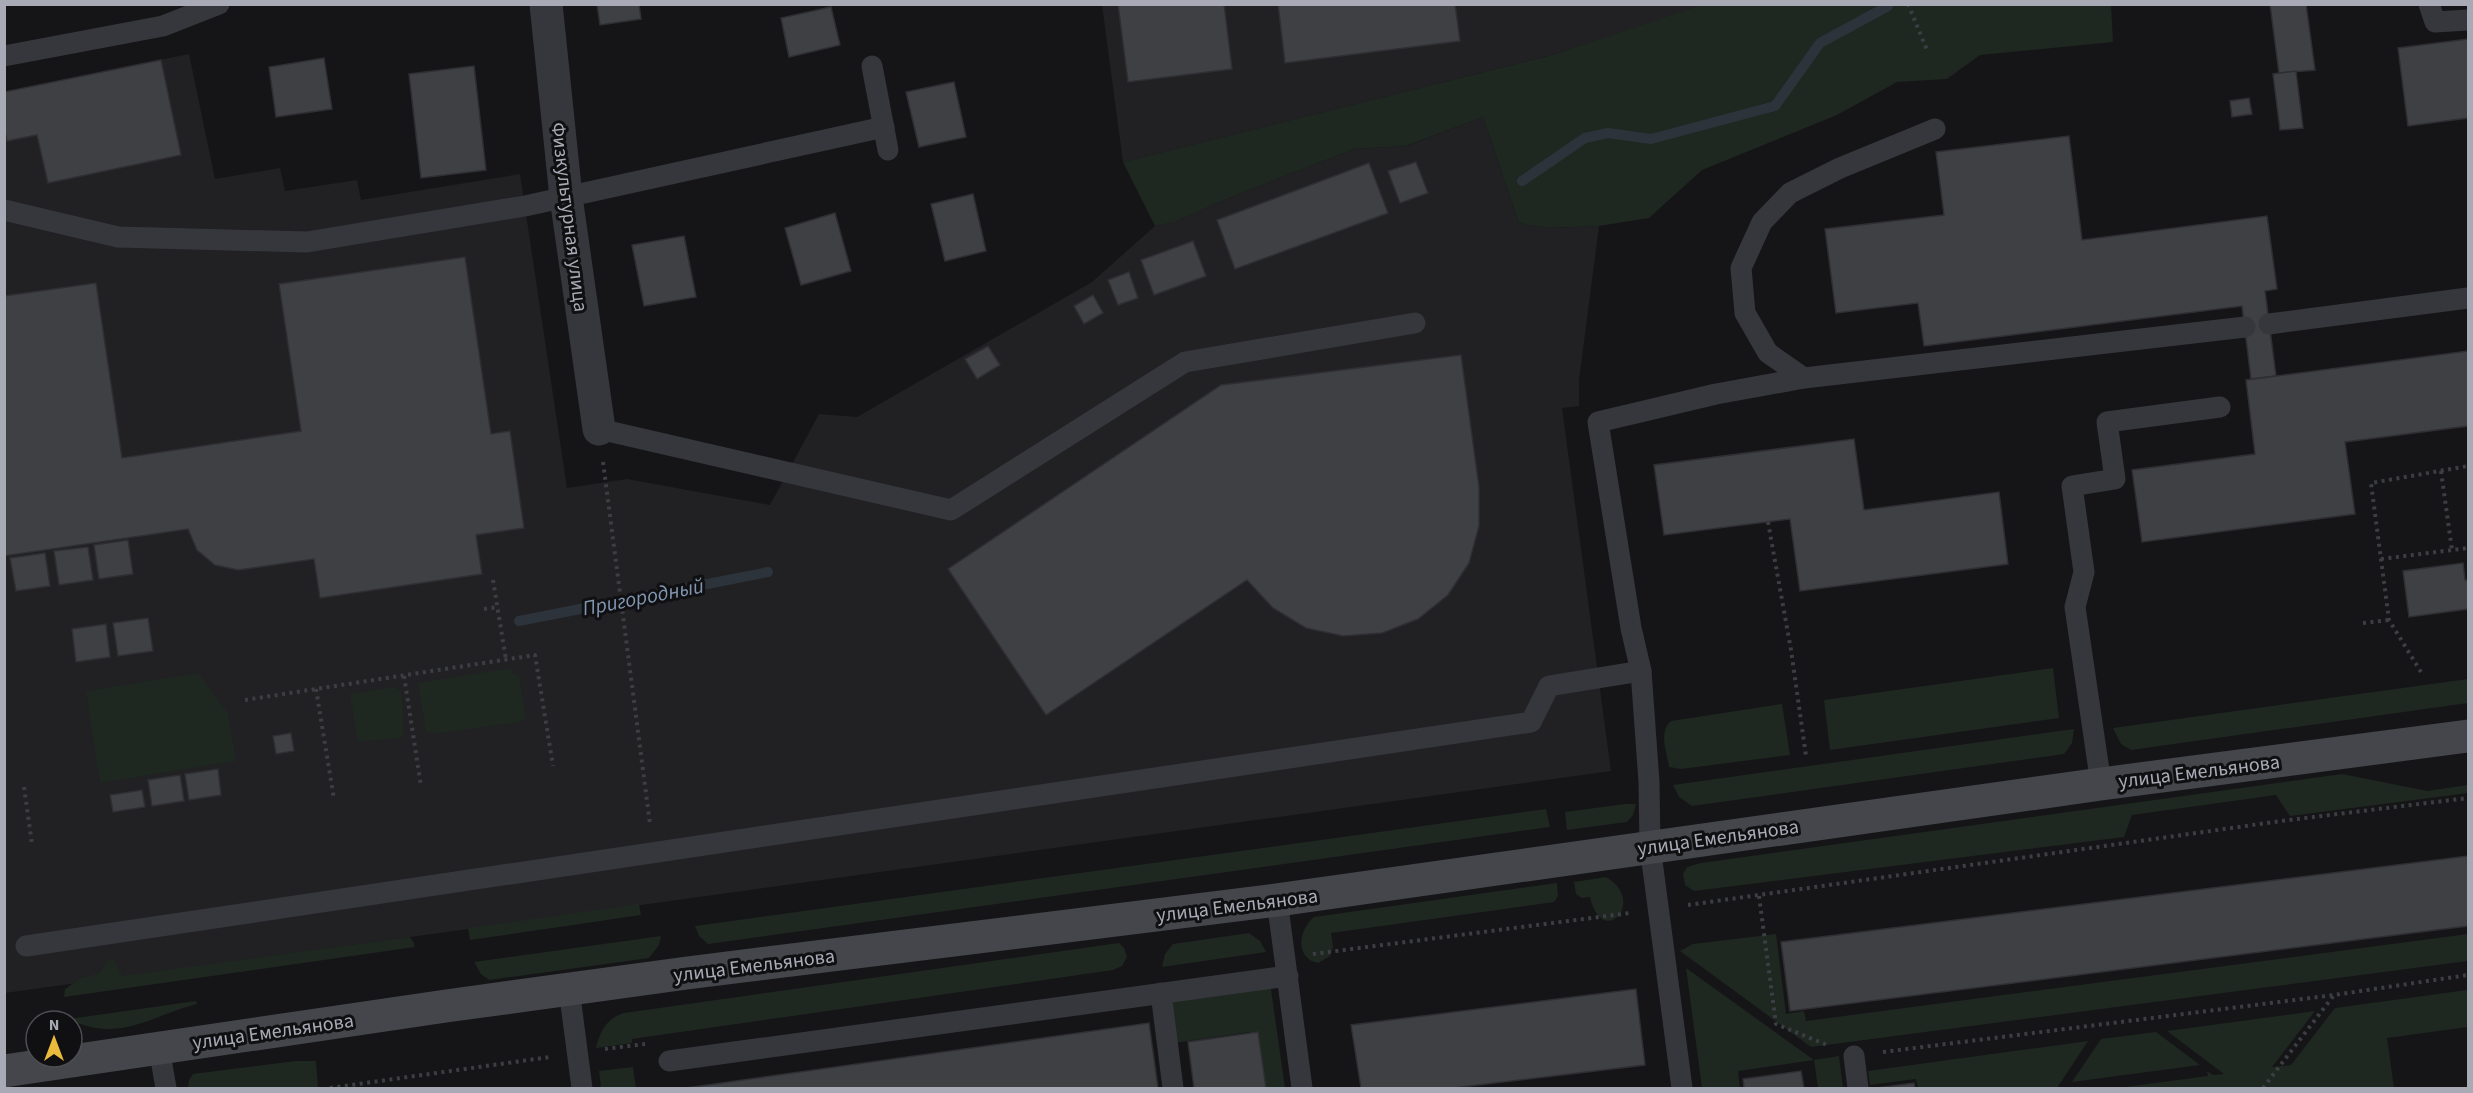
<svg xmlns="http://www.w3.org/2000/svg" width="2473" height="1093" font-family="'Source Sans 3',sans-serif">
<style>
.built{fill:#212124}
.green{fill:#1f2721}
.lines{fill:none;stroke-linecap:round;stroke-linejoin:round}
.stream{stroke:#2c333a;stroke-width:10}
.building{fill:#3f4044;stroke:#2f2f33;stroke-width:1.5}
.path{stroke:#3c3e43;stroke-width:4;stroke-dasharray:3 4.5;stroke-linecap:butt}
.service{stroke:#36373c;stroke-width:21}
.minor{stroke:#36373c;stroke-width:33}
.secondary{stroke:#44464c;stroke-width:33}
.labels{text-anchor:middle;stroke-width:6;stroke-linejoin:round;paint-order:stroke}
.street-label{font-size:20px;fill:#a8abb6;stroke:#101012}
.water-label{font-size:21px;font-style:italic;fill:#8096b0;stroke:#101012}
</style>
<rect width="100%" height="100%" fill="#151517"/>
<g class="built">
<polygon points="1102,5 1705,5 1552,55 1123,162"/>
<polygon points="189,54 215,179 280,168 285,191 357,180 361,200 520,174 567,488 627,479 770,505 819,414 857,417 1092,282 1155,226 1175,222 1217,203 1354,149 1407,146 1483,117 1519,223 1547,228 1599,226 1579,380 1579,406 1562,408 1611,771 5,993 4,92"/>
</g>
<g class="green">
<polygon points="1705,4 2111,5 2113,42 1980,55 1947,79 1897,82 1837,115 1702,170 1649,218 1599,226 1547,228 1519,223 1483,117 1406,146 1354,149 1217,203 1175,222 1155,226 1123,162 1552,55"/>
<polygon points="512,668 512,673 519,676 526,718 520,722 433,734 426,732 418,683"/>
<polygon points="2053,668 2059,718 1830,750 1824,700"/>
<polygon points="198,673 228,713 236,761 100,783 86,691"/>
<polygon points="2468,679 2468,703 2131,750 2121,744 2113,728"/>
<polygon points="393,687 401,691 404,734 401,738 358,742 350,694"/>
<path d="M1782,704L1790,755L1681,769L1669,767C1667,753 1658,732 1671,721Z"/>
<polygon points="2074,729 2072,743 2064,754 1692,806 1679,797 1673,785"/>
<polygon points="2342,774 2427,791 2468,785 2468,793 2290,816 2276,795 2132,815 2124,837 1694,891 1685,885 1683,874 1687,867 1701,863"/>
<polygon points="1625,804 1636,804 1633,815 1627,822 1567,830 1565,812"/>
<polygon points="1546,809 1550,827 708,944 699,936 695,926"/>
<path d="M1606,877C1648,901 1602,950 1590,897L1582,898L1576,894L1574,882Z"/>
<path d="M1557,883L1558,896L1554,902L1331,933L1333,947L1330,956L1318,963C1294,958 1299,929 1314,917Z"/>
<polygon points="639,904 641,915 470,940 468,928"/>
<polygon points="1249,933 1260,941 1266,952 1162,967 1165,954 1173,944"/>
<polygon points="1776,934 1786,1014 1804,1011 1806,1021 2468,934 2468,961 1811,1047 1680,951 1693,944"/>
<polygon points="661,936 659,945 649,958 489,980 481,974 474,962"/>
<polygon points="409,937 413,941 415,947 64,997 65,989 81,978 100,973 108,960 115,961 122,976"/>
<path d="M1119,943L1124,948L1127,957L1122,966L1113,970L632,1039V1043L596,1048C600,1031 607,1018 624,1013Z"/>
<polygon points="1686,968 1814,1060 1839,1056 1843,1088 1818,1088 1814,1060 1738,1071 1740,1088 1702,1088"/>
<polygon points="1269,975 1285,1088 1257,1088 1249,1032 1174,1043 1165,991"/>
<polygon points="2467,990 2468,1027 2387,1038 2394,1088 2118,1088 2208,1076 2207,1071 2213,1075 2224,1074 2167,1031 2315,1011 2272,1067 2291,1065 2335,1008"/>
<path d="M196,1001L197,1004C150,1016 119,1044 69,1019Z"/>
<polygon points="2156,1032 2200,1065 2072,1082 2101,1039"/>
<polygon points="2088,1041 2057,1088 1918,1088 1916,1079 1870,1085 1868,1071"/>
<polygon points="296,1061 316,1061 318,1087 188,1088 189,1080 193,1074"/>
<polygon points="633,1067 636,1088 601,1088 599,1071"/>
</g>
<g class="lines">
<g class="stream">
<polyline points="1522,181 1585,138 1608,133 1651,139 1775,106 1820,43 1888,6"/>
<polyline points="519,621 768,572"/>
</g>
</g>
<g class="building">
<polygon points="597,4 639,4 641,19 600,25"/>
<polygon points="1118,4 1224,4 1232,69 1128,82"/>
<polygon points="1278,4 1455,4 1460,41 1285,63"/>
<polygon points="2270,4 2306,4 2315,70 2279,73"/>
<polygon points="831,7 840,45 789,57 781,18"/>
<polygon points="2468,39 2468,118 2408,126 2398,48"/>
<polygon points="324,58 332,109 276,117 269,67"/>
<polygon points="161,60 181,155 48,183 37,135 7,141 4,128 4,92"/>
<polygon points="474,66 486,170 421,178 409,74"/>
<polygon points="2296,71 2303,128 2280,130 2273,74"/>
<polygon points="954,82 966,137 919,147 906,92"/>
<polygon points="2249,98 2252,114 2232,117 2230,101"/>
<polygon points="2069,136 2082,240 2267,216 2277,289 2265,291 2276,376 2251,379 2242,306 1924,346 1918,303 1836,313 1825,229 1944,215 1936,152"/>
<polygon points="1416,162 1428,193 1400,203 1388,171"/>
<polygon points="1369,163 1388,213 1235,269 1217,220"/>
<polygon points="973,194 986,251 945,261 931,204"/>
<polygon points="835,213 851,271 801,285 785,228"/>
<polygon points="684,236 696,297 644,306 632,245"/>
<polygon points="1193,241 1206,276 1154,295 1141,260"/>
<polygon points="465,257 491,434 510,431 524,528 476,535 482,574 320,598 314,559 238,570 215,565 197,550 188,529 4,556 4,296 96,283 122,458 301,431 279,284"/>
<polygon points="1129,272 1138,298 1118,305 1108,280"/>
<polygon points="1093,295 1103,313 1084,324 1074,306"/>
<polygon points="988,346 1000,365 977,379 965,359"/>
<polygon points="2468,351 2468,426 2345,442 2355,514 2142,542 2132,470 2255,454 2246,380"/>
<polygon points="1461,355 1479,487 1479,526 1469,563 1448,595 1418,619 1382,633 1343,636 1306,628 1273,608 1247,580 1046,715 948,569 1221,385"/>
<polygon points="1854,439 1864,510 1999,492 2008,564 1800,591 1790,519 1664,535 1654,465"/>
<polygon points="128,540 133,574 99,579 94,545"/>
<polygon points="88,547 93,580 59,585 54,551"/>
<polygon points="45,553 50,586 16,591 10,558"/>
<polygon points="2463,563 2465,580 2468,580 2468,609 2409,617 2403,571"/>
<polygon points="148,618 153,651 118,656 113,623"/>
<polygon points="106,624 110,657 76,662 72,629"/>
<polygon points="291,733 294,751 276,754 273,736"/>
<polygon points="218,769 221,795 189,800 185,774"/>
<polygon points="180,775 184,801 152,806 148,780"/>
<polygon points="142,790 145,807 113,812 110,795"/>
<polygon points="2468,856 2468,926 1790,1011 1781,942"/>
<polygon points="1636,989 1645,1065 1453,1088 1361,1088 1351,1025"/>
<polygon points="1149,1023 1158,1088 686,1088"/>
<polygon points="1258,1032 1266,1088 1194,1088 1188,1042"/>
<polygon points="1801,1071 1804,1088 1744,1088 1743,1079"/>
<polygon points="1914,1083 1915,1088 1876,1088"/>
</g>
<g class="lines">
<g class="path">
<polyline points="1908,4 1927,50"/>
<polyline points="603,462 650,824"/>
<polyline points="2441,471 2452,550"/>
<polyline points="1768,522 1791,650 1806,756"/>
<polyline points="2381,559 2468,548"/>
<polyline points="493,580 506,660"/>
<polyline points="484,609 498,607"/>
<polyline points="2363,623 2389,620"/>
<polyline points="2421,672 2389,620 2371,483 2468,466"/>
<polyline points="404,676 421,786"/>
<polyline points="316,689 334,799"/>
<polyline points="245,700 535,655 553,766"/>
<polyline points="24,787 32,844"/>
<polyline points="1759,896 1776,1024 1827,1045"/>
<polyline points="1688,905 2281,821 2468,798"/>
<polyline points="1313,954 1630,913"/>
<polyline points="605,1049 645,1044"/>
<polyline points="1883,1052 2334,995 2468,975"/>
<polyline points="330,1088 550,1057"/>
<polyline points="2263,1088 2334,995"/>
</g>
<g class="service">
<polyline points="2429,4 2435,22 2468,20"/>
<polyline points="4,56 163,26 219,4"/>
<polyline points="872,66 888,150"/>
<polyline points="4,210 118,237 307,242 525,206 884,127"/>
<polyline points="2269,324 2468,298"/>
<polyline points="1804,378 1768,353 1745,313 1741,268 1762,222 1790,193 1840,168 1935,129"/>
<polyline points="599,429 951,510 1185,362 1415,323"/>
<polyline points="2101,784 2075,607 2084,572 2072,486 2115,479 2107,422 2220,407"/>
<polyline points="1277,900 1302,1088"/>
<polyline points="26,946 1531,722 1549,686 1641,671"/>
<polyline points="569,989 582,1088"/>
<polyline points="1161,993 1173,1088"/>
<polyline points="159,1048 166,1088"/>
<polyline points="1854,1056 1858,1088"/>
<polyline points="669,1061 1288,976"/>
<polyline points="1682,1088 1650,846 1649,782 1641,671 1631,628 1598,422 1716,394 1804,378 2245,327"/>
</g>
<polyline class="minor" points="546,4 566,197 599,429"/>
<polyline class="secondary" points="4,1071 446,1006 687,973 1277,900 2101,784 2468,736"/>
</g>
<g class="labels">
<g class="street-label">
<text transform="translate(570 217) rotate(83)" y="7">Физкультурная улица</text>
<text transform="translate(2199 771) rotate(-7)" y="7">улица Емельянова</text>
<text transform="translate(1718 837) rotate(-8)" y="7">улица Емельянова</text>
<text transform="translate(1237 905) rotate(-7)" y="7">улица Емельянова</text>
<text transform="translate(754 965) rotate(-7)" y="7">улица Емельянова</text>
<text transform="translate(273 1031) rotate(-8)" y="7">улица Емельянова</text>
</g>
<g class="water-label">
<text transform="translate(643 597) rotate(-11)" y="7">Пригородный</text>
</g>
</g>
<rect width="2473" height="1093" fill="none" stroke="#a8abb6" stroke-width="12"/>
<g transform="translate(54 1039)"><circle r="28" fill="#101012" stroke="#4d4e54" stroke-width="1.5"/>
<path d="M0-4.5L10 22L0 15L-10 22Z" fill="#e9ba3b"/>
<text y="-9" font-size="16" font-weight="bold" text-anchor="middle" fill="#a8abb6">N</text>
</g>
</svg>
